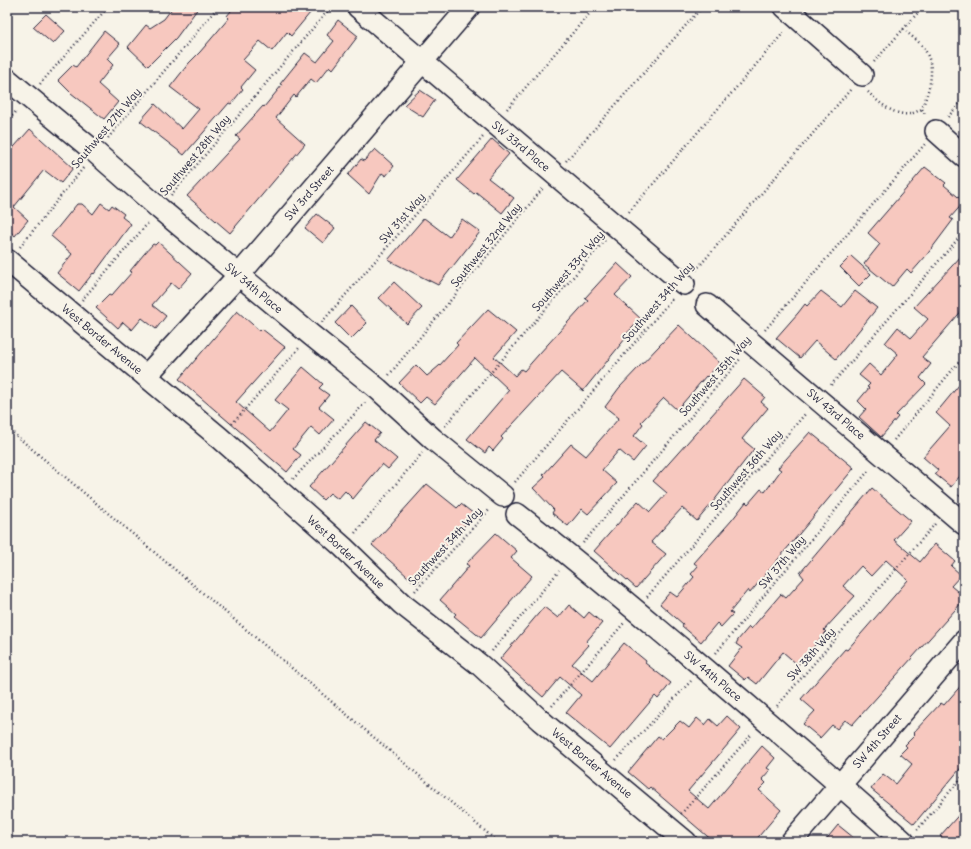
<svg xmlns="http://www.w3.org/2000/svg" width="971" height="849" font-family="Delius,sans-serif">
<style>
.building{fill:#f7c8bf;stroke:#22223b}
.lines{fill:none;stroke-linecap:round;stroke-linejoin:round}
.minor-casing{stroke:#22223b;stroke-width:24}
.path{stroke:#22223b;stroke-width:2.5;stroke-dasharray:1 3;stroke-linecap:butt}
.minor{stroke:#f7f3e8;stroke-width:21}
.labels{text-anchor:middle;stroke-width:4;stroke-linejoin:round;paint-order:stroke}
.street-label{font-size:11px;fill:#22223b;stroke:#f7f3e8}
</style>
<rect width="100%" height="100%" fill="#f7f3e8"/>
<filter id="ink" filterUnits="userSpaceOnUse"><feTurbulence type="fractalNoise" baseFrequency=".025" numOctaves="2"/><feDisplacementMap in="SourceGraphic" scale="8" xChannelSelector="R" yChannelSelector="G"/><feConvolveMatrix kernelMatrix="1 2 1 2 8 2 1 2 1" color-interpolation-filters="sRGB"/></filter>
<g filter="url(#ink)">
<g class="building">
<polygon points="173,7 199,7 176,38 148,66 128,47 146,25 150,28 164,19"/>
<polygon points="234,7 315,7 291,36 287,32 272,51 260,41 243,60 255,70 241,87 243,89 231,104 229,103 184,155 140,121 155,104 182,129 199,109 170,87 189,63 200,52 229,18 227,16"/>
<polygon points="46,14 65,31 53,44 33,27"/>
<polygon points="338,20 358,36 333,69 330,66 316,83 311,79 296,97 294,95 276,118 305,144 230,233 187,196 240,139 236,136 263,106 264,107 282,85 280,84 305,53 317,62 334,41 327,35"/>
<polygon points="104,31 120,44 107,59 113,65 98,84 118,102 104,119 71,93 58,80 73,65 76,67"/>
<polygon points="420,90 435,100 423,117 404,105"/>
<polygon points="30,129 73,168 61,183 44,170 14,207 28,220 15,236 7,229 7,155"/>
<polygon points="492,139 509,154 488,178 514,198 502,213 476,192 474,194 457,180"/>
<polygon points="375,149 394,166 386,176 382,173 369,194 348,175 361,159 364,161"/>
<polygon points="925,167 946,183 944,185 964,202 950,218 953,220 926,256 911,273 907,269 892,287 864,264 880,244 868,233"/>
<polygon points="101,203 109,209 112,205 124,214 122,217 131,224 94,274 93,273 79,291 57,273 72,254 51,236 77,204 82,204 93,214"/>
<polygon points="317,214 335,228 323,243 305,228"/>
<polygon points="424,218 449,237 462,219 480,232 438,285 388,260"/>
<polygon points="158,242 192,273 178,289 171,283 152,305 166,316 156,329 142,318 132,330 123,322 118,328 96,308 109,295 111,296 132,272 130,271 144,254 153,244 155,245"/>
<polygon points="964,253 964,308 922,357 931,364 920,378 926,384 896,415 898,417 881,437 859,417 866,409 858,401 869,388 867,387 870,384 859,375 869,364 881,375 898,354 885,343 898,327 911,338 928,319 914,307"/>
<polygon points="851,256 871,274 859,286 840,267"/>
<polygon points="617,263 632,277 615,295 641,319 623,337 625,339 583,391 561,372 501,437 503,439 493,451 489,447 485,453 467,439 509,390 475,358 435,404 426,397 420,403 399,383 416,365 427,376 439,366 458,345 456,343 488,309 516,332 494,357 515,376 521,369 524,371 539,354 588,300 585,298"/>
<polygon points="394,282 422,308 407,324 379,298"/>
<polygon points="821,291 842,307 855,291 877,308 836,359 815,341 800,358 776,338 798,313 805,304 807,306"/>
<polygon points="351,306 367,323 351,339 335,323"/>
<polygon points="237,311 260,331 262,329 285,347 236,402 270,432 288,410 275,400 303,367 323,384 319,388 329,395 319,407 334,419 320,435 311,427 293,449 301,455 287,472 179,379"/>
<polygon points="679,325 720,363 707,377 706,376 677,410 664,398 641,422 643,424 634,436 646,446 633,462 619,450 602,470 617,483 588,514 582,509 568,526 552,513 554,510 533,488 545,477 543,475 571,444 586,456 619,418 605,407 619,388"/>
<polygon points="744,379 765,397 761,402 768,408 742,439 754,449 713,502 697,521 682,508 651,542 666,554 636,588 594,551 638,501 650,512 667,493 653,481"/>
<polygon points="964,379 964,471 951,487 935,474 938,470 923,457 950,426 936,413"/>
<polygon points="366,422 380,433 374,440 397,459 388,469 382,464 353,499 345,491 338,499 330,493 323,500 309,487"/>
<polygon points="810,432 854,468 750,593 748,590 730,612 733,614 721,627 717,623 701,642 682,626 683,624 660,604 670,592 677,597 694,577 691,574 698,566 694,563 732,520 746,502 748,504 761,489 765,492 781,470 778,468"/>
<polygon points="427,484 457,508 461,504 474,514 416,584 372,545"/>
<polygon points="872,488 911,521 894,540 920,562 935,544 955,561 951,566 961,575 951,586 964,597 964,600 852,725 845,720 837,729 832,725 820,738 803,724 815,711 801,699 845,649 847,650 908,580 886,560 871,576 861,566 843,586 855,596 824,630 826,632 798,665 783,652 757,684 748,677 745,680 728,666 742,648 736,644 738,640 749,627 751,629 781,594 786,598 804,578 800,573"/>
<polygon points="496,533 517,551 511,558 532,576 509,603 510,604 481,638 454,616 456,614 440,600 469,566 466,564"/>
<polygon points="569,605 584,618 589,612 602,623 586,642 589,645 572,664 593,681 624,643 646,661 645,663 671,683 658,699 655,696 610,749 566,713 581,695 560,677 543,697 500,659 544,607 558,618"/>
<polygon points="964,682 964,764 914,824 871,789 883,774 896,784 912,764 900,754 907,747 905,745 915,735 913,733 941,703 944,705"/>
<polygon points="727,716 741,729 688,791 709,809 762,746 775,758 767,768 770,770 762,779 766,783 759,790 781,810 754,842 714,842 650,787 648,789 628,772 658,736 662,739 680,721 689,728 697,718 705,725 710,719 718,726"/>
<polygon points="964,809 964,842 947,842 940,836"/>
<polygon points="838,825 859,842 824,842"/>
</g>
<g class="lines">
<defs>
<g id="minor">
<polyline points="358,7 684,284"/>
<polyline points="785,7 862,75"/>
<polyline points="7,79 95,152 160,209 311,335 378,389 433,439 503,496"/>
<polyline points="936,131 964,156"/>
<polyline points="7,260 220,438 343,547 402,604 480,665 540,720 686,842"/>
<polyline points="707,305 964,524"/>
<polyline points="146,376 239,275 469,7"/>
<path d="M517,514C574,558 628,604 683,650C757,713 832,777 904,842"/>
<polyline points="791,842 964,641"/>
</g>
</defs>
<use href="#minor" class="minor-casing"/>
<g class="path">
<path d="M903,29C911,36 923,44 927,54C936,72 928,92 922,109L926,116"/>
<polyline points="874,62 923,7"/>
<polyline points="40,84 108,7"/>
<path d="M868,92C878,102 894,116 910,114C914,113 918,111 922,109"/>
<polyline points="507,109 595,7"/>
<polyline points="948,117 964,98"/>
<polyline points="7,122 17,110"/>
<polyline points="108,138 218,7"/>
<polyline points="566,161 702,7"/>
<polyline points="171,195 331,7"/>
<polyline points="629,212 785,31"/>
<polyline points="20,247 84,167"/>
<polyline points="696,270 851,89"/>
<polyline points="82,300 148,223"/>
<polyline points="322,322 483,137"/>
<polyline points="765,330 925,144"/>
<polyline points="389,375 544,187"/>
<polyline points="831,385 964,232"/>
<polyline points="232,424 299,348"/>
<polyline points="445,426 605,240"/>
<polyline points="7,428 498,842"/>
<polyline points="894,440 964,356"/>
<polyline points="293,479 365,403"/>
<polyline points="515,482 672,299"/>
<polyline points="959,496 964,491"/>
<polyline points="355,533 422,453"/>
<polyline points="583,543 741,358"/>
<polyline points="415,591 490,509"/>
<polyline points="647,597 806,413"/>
<polyline points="492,651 559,571"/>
<polyline points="716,653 870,469"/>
<polyline points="552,706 624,623"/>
<polyline points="777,706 935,524"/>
<polyline points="616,760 691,681"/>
<polyline points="681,814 752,734"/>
<polyline points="917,830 964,775"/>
</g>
<use href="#minor" class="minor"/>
</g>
</g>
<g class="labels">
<g class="street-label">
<text transform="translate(106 128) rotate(-50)" y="4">Southwest 27th Way</text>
<text transform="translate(521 146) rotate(40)" y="4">SW 33rd Place</text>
<text transform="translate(195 155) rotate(-50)" y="4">Southwest 28th Way</text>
<text transform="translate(309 193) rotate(-49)" y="4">SW 3rd Street</text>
<text transform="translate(402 218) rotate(-49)" y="4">SW 31st Way</text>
<text transform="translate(486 245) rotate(-51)" y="4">Southwest 32nd Way</text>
<text transform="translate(568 271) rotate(-49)" y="4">Southwest 33rd Way</text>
<text transform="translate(254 288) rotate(40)" y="4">SW 34th Place</text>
<text transform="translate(658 302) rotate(-49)" y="4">Southwest 34th Way</text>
<text transform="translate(102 339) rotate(40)" y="4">West Border Avenue</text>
<text transform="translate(715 376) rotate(-49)" y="4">Southwest 35th Way</text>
<text transform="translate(836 414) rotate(40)" y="4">SW 43rd Place</text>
<text transform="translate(746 470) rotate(-49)" y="4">Southwest 36th Way</text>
<text transform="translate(445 546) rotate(-47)" y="4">Southwest 34th Way</text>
<text transform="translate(346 552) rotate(43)" y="4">West Border Avenue</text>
<text transform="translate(782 562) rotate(-50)" y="4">SW 37th Way</text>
<text transform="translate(811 654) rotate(-49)" y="4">SW 38th Way</text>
<text transform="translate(713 676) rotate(40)" y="4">SW 44th Place</text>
<text transform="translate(877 741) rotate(-49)" y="4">SW 4th Street</text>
<text transform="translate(592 763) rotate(40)" y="4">West Border Avenue</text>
</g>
</g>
<rect width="971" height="849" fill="none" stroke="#f7f3e8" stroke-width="24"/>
<rect x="12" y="12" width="947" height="825" fill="none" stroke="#22223b" stroke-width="1.5" filter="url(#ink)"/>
</svg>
